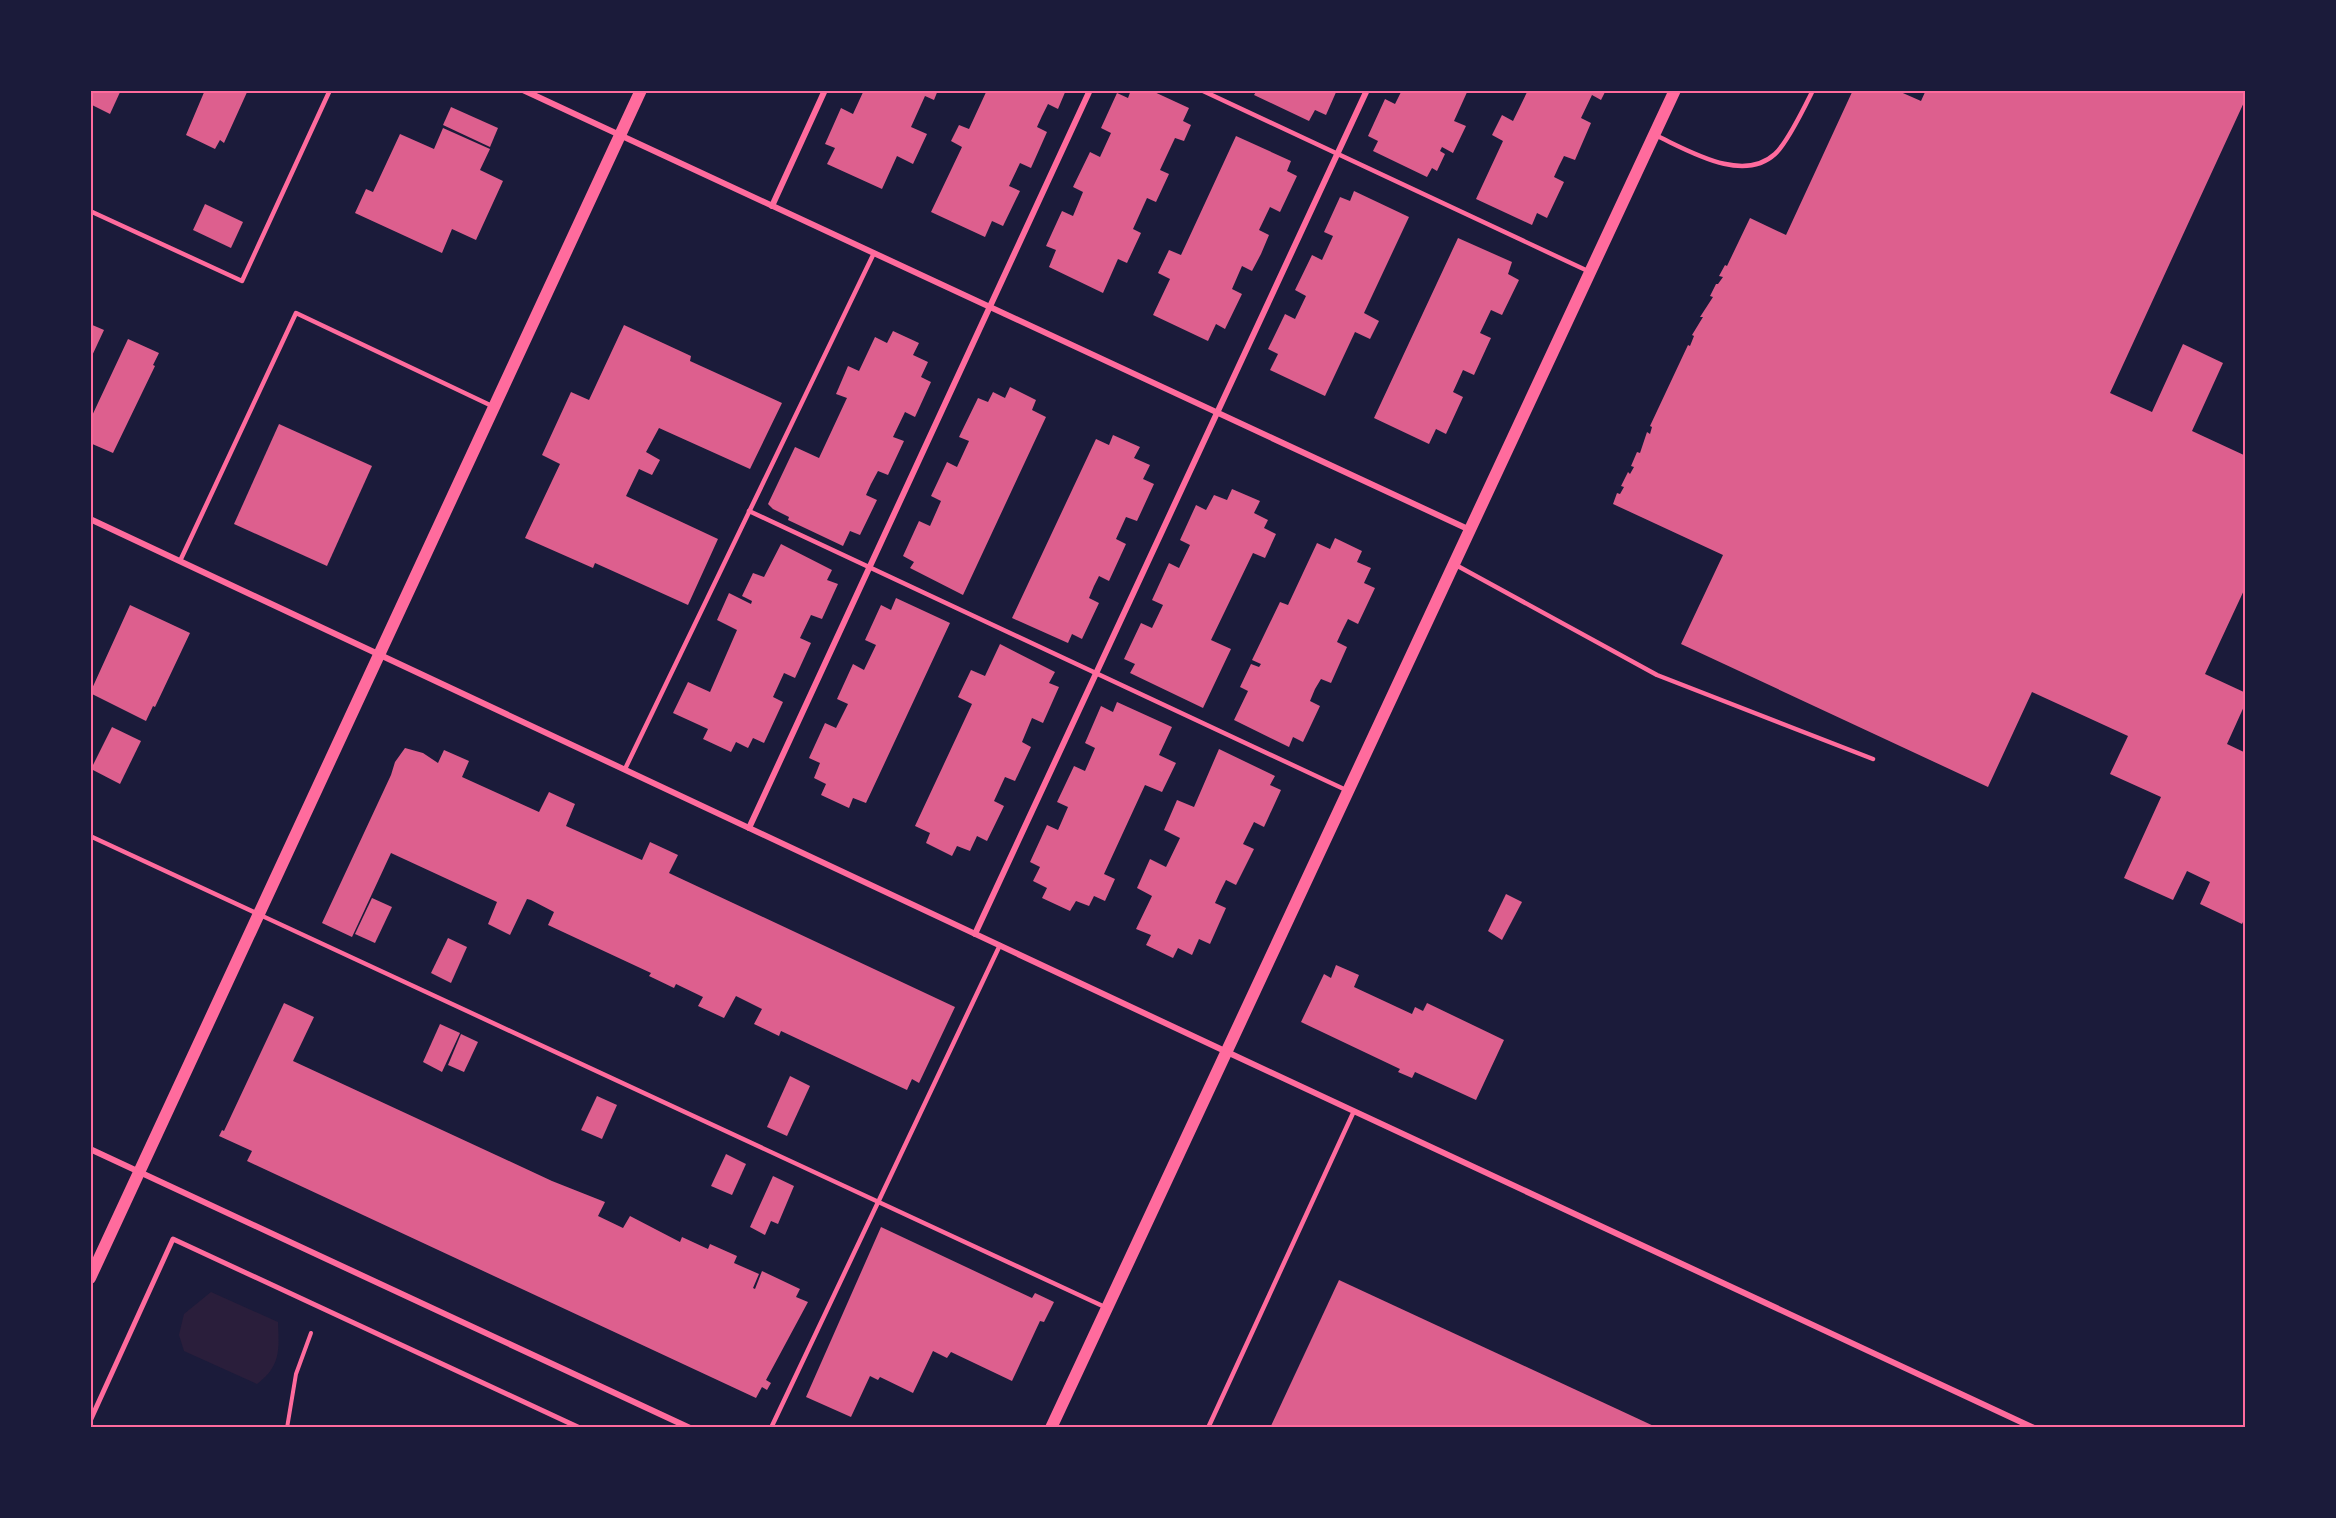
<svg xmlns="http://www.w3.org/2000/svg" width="2336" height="1518" font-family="Rubik,sans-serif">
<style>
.green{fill:#2a1e3b}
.building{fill:#dd5f8e}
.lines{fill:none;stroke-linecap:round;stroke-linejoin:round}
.path{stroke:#ff6b9d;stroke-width:4}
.service{stroke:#ff6b9d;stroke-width:4.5}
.pedestrian{stroke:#ff6b9d;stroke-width:5}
.minor{stroke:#ff6b9d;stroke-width:6}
.secondary{stroke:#ff6b9d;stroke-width:12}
.neatline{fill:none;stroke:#ff6b9d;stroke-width:2}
</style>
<rect width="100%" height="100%" fill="#1b1b3a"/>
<path class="green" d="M211,1292L278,1322C279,1350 281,1366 257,1384L184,1351L179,1335L184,1314Z"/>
<g class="building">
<polygon points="90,90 121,90 110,114 90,104"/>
<polygon points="205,90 248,90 224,143 220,140 215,149 186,135"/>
<polygon points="864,90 938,90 934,100 925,96 911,127 927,134 913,164 897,156 882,189 827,164 835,148 825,144 841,108 853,114"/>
<polygon points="987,90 1066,90 1058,109 1048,104 1042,116 1037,127 1047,132 1031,168 1020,163 1009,186 1020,191 1003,226 992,221 985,237 931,212 962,147 951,141 959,125 969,129"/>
<polygon points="1131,90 1150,90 1189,108 1183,121 1191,125 1184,141 1175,138 1160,170 1169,174 1156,202 1147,198 1133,229 1141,233 1127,263 1118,259 1103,293 1049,267 1056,250 1046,246 1062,211 1073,216 1083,192 1073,187 1090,152 1100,157 1111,133 1101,128 1117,93 1128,98"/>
<polygon points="1257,90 1337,90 1326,115 1315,110 1309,121 1254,95"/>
<polygon points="1402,90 1468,90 1454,121 1466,126 1453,153 1442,147 1440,151 1445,154 1437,171 1432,168 1427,177 1373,151 1378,141 1368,136 1385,99 1395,104"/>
<polygon points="1528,90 1606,90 1601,100 1592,95 1581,118 1591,123 1575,160 1564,156 1559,166 1554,177 1564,182 1547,218 1537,213 1532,225 1476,199 1503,141 1492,135 1502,115 1513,121"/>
<polygon points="1853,90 1896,90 1921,101 1926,90 2246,90 2246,98 2110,393 2152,412 2183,344 2223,363 2192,431 2246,456 2246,586 2205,674 2246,693 2246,702 2227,744 2246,753 2246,855 2243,860 2246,861 2246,916 2242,924 2200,904 2210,882 2187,871 2173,900 2124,878 2161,797 2110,774 2128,736 2032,692 1988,787 1681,644 1723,555 1613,504 1617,493 1620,494 1624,487 1621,486 1628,472 1630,474 1634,467 1631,466 1637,452 1640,453 1647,432 1650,434 1652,427 1650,426 1688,345 1690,346 1694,336 1692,335 1703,317 1700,317 1713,297 1710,296 1716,284 1718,284 1723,277 1719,276 1725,265 1727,266 1750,218 1786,235"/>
<polygon points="451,107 498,128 490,147 443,125"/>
<polygon points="443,128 490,149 480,170 503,181 476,240 452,229 442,253 355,213 366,189 373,192 400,134 434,149"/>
<polygon points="1236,136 1291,161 1287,171 1297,176 1280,212 1270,207 1259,230 1269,235 1261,254 1252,271 1242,266 1232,289 1242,294 1225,329 1216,324 1208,341 1153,315 1170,279 1158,273 1169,250 1181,255"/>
<polygon points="1354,191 1409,217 1364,313 1379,321 1370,339 1355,332 1325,396 1270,370 1278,354 1268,349 1285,314 1295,319 1306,296 1295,290 1312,255 1322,260 1333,236 1324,232 1340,197 1350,201"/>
<polygon points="205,204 243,222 231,248 193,230"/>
<polygon points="1458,238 1512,262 1508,274 1519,280 1502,315 1491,310 1480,333 1491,338 1474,375 1463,370 1453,392 1463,397 1446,434 1436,429 1429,444 1374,418"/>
<polygon points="90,324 104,330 90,360"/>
<polygon points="624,325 691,356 690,361 782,403 750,469 659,428 646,452 660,460 652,475 639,469 626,496 718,539 688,605 595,563 593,568 525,538 560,464 542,455 571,392 589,400"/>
<polygon points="893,331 919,343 913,355 928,362 921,377 931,382 915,417 905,412 893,437 904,441 888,475 878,471 871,484 866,495 877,500 860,535 850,531 843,546 788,520 789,517 773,509 768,504 795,447 819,458 846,400 847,398 836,394 848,366 859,371 875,337 887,343"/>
<polygon points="128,339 159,353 153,365 155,366 113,453 90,443 90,420"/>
<polygon points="1010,387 1036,400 1032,410 1046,417 963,595 910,568 914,562 903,556 919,521 930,526 941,501 931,496 947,462 957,467 969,441 959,437 978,398 988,402 993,392 1005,398"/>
<polygon points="279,424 372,466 327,566 234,524"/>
<polygon points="1113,435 1140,447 1134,458 1150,465 1143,479 1154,484 1137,521 1126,517 1116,539 1126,544 1109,581 1099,576 1094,586 1089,598 1099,603 1082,639 1072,634 1068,643 1012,618 1096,439 1109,445"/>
<polygon points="1232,489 1260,501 1254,513 1268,520 1264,528 1276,534 1265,558 1253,553 1211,640 1231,649 1203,708 1130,673 1135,664 1124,659 1141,623 1152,628 1163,605 1152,600 1169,563 1179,568 1190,545 1180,540 1196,505 1206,510 1214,495 1227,500"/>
<polygon points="1335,538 1362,551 1357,562 1371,568 1364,583 1375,588 1358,624 1348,619 1342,631 1337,642 1347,647 1331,683 1321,679 1315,689 1310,701 1320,706 1303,742 1293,737 1289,747 1234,720 1248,691 1240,687 1251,664 1259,667 1261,664 1252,660 1280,602 1288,605 1317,543 1330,549"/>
<polygon points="781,544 832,570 827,580 838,584 822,619 811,615 800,638 811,643 795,678 784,673 773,697 783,702 764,743 753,738 748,748 736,742 731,752 703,739 708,729 673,713 688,682 710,692 737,630 717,620 729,593 751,604 752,601 742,596 753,573 764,577"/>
<polygon points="896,598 950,623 866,803 853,798 849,808 821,795 826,784 814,778 820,763 809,758 825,723 836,728 848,704 837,699 853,664 864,670 876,645 865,640 881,605 891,610"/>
<polygon points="130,605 190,633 155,707 153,706 146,721 90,693"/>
<polygon points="1000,644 1055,672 1049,683 1059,687 1043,723 1032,718 1022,742 1031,747 1015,781 1005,777 994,801 1004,806 987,841 977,836 970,851 957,846 952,856 926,843 930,833 915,826 972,704 958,697 971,670 985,676"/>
<polygon points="1117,702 1172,727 1159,755 1176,763 1162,792 1145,785 1104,874 1115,879 1105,901 1094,896 1089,906 1076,901 1070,911 1042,898 1047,888 1033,881 1040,867 1030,862 1047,825 1058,830 1068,807 1057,802 1074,766 1085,771 1095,748 1085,743 1101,706 1113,712"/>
<polygon points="112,727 141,741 120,784 91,769"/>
<polygon points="405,748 423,753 438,763 444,750 469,761 462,777 539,812 549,792 575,804 566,826 642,860 650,842 678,855 669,873 671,874 955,1007 919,1083 912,1079 907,1090 781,1031 779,1036 754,1024 762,1009 736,996 724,1018 698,1006 703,997 676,984 674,988 649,976 651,973 548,925 554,912 531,900 527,899 510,935 488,924 497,902 391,853 352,937 322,923 391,775 395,762"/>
<polygon points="1219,749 1275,776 1270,785 1281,790 1264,827 1254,822 1243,844 1254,849 1236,885 1226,880 1220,892 1215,903 1226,908 1210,944 1199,939 1192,955 1178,948 1173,958 1146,945 1151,935 1136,929 1152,896 1137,888 1150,859 1166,867 1180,838 1164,830 1177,800 1194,807"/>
<polygon points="1506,894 1522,902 1502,940 1488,931"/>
<polygon points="372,898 392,907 375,943 355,934"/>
<polygon points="448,938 467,947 451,983 431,973"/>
<polygon points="1336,965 1359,975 1354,987 1412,1014 1415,1007 1423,1011 1427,1003 1504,1040 1476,1100 1415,1072 1412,1078 1398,1072 1400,1069 1301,1022 1324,974 1331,978"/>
<polygon points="284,1003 314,1017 293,1061 552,1181 605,1202 598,1216 623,1228 630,1216 680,1242 682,1237 708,1249 710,1244 737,1256 734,1263 759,1274 753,1288 755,1289 762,1271 800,1289 796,1297 808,1302 766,1380 771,1383 767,1390 762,1387 756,1398 247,1161 252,1151 219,1136 222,1130 224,1131"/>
<polygon points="440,1024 460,1033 442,1072 423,1062"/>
<polygon points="461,1034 478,1042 464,1072 448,1065"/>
<polygon points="790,1076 810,1086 787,1136 767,1127"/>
<polygon points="597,1096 617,1105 602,1139 581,1130"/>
<polygon points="726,1154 746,1164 732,1195 711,1186"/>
<polygon points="773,1176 794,1186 778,1224 771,1221 765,1235 750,1227"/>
<polygon points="881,1227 1032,1298 1035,1293 1054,1302 1044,1322 1040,1321 1012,1381 951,1352 947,1358 933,1351 913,1393 880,1377 878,1380 870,1376 851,1417 806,1397"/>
<polygon points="1339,1280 1658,1428 1270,1428"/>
</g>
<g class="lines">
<polyline class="path" points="287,1428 296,1374 311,1333"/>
<g class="service">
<polyline points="1201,90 1590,272"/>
<path d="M1655,135C1688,150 1742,184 1775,154C1788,142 1805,106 1813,90"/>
<polyline points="90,211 242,281 330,90"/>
<polyline points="749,511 1346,790"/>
<polyline points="180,561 296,313 492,406"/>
<polyline points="1454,564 1657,675 1873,759"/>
<polyline points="625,769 874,253"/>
<polyline points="90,836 1107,1308"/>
<polyline points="771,1428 1000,945"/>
<polyline points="1208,1428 1354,1111"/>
</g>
<polyline class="pedestrian" points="90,1421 173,1239 580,1428"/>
<g class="minor">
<polyline points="523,90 1470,530"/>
<polyline points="772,206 825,90"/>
<polyline points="90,519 1227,1052 2034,1428"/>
<polyline points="749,828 1090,90"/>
<polyline points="975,934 1367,90"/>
<polyline points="90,1149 690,1428"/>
</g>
<g class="secondary">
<polyline points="90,1278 641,90"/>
<polyline points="1051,1428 1675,90"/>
</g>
</g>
<rect width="2336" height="1518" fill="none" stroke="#1b1b3a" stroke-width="183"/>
<rect x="92" y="92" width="2152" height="1334" class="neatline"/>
</svg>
